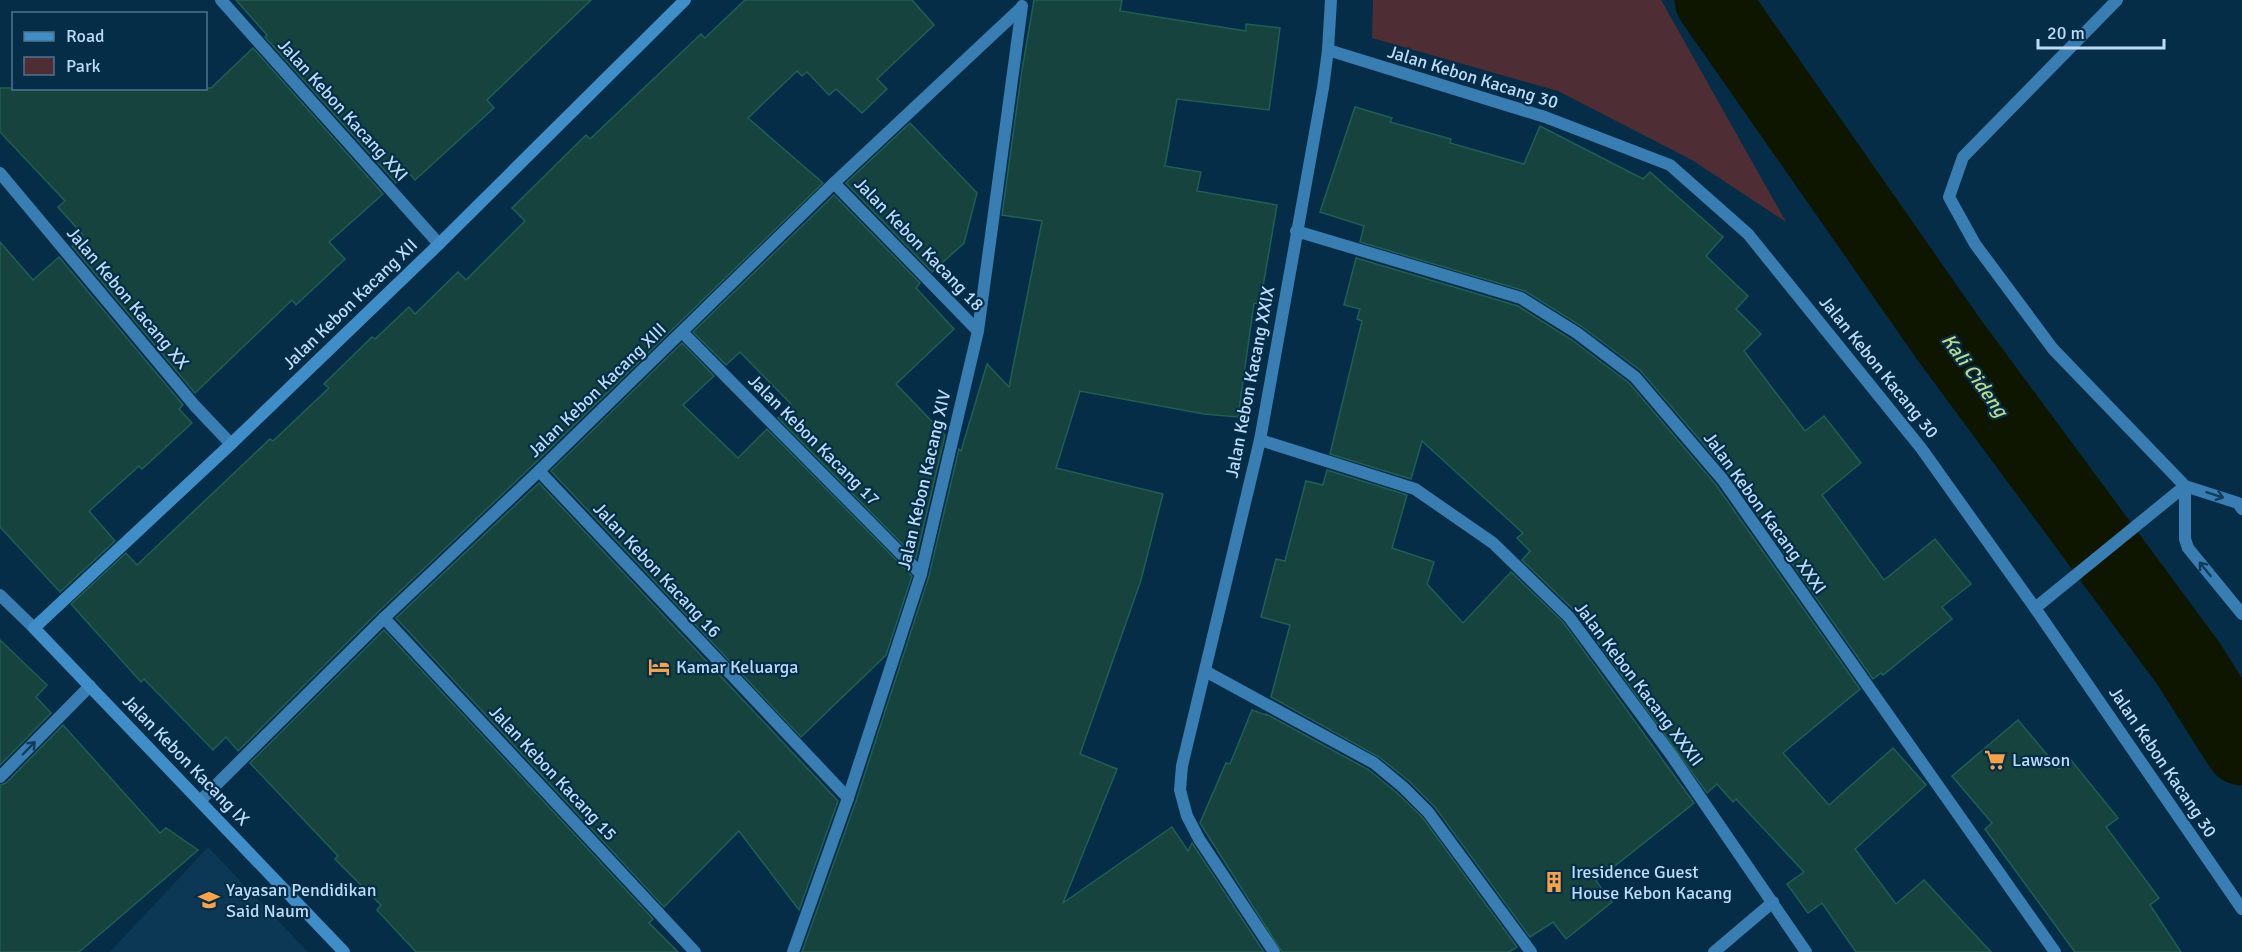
<svg xmlns="http://www.w3.org/2000/svg" width="2242" height="952" font-family="Signika,sans-serif">
<style>
.built{fill:#0d3855}
.green{fill:#4f2d35}
.lines{fill:none;stroke-linecap:round;stroke-linejoin:round}
.river{stroke:#0e1600;stroke-width:75}
.building{fill:#16433d;stroke:#205e56;stroke-width:1.5}
.lane{stroke:#387eb2;stroke-width:12}
.street{stroke:#387eb2;stroke-width:12}
.secondary{stroke:#408ec8;stroke-width:12}
.oneway{stroke:#103d5c}
.labels{text-anchor:middle;stroke-width:4.5;stroke-linejoin:round;paint-order:stroke}
.street-label{font-size:18px;fill:#bbdcf9;stroke:#062d47}
.poi-label{font-size:18px;fill:#bbdcf9;stroke:#062d47;text-anchor:start}
.water-label{font-size:20px;font-style:italic;fill:#beda85;stroke:#062d47}
</style>
<rect width="100%" height="100%" fill="#062d47"/>
<polygon class="built" points="208,847 308,952 110,952"/>
<polygon class="green" points="1373,0 1661,0 1786,222 1692,160 1558,91 1372,38"/>
<g class="lines">
<polyline class="river" points="1712,0 1950,341 2188,663 2242,748"/>
</g>
<g class="building">
<polygon points="236,0 591,0 487,100 494,108 415,180 408,172 396,183 265,37 267,35"/>
<polygon points="745,0 912,0 934,25 877,79 887,89 862,113 836,89 829,95 807,72 802,76 797,71 748,118 823,183 533,465 378,612 238,751 226,737 213,750 144,679 141,682 71,604 126,553 137,565 270,439 273,441 329,388 324,384 372,337 375,339 409,307 415,314 458,272 466,280 525,221 512,208 586,135 590,139 701,34 705,38"/>
<polygon points="1034,0 1122,0 1120,11 1246,31 1246,24 1280,28 1269,110 1177,99 1165,166 1201,172 1197,191 1277,205 1260,304 1254,303 1238,417 1204,414 1080,391 1056,468 1163,494 1141,580 1080,754 1117,769 1063,903 1172,827 1188,851 1192,843 1264,952 802,952 856,801 929,576 959,449 961,451 987,364 1009,387 1042,221 1002,215 1022,70"/>
<polygon points="253,48 383,194 329,242 345,259 296,305 292,300 195,393 72,246 83,235 58,207 65,201 0,132 0,88 211,88"/>
<polygon points="1355,107 1392,118 1390,122 1451,139 1450,143 1524,164 1540,126 1643,179 1650,172 1723,237 1706,256 1748,296 1736,309 1761,334 1744,351 1805,431 1824,416 1861,463 1822,495 1884,580 1935,539 1971,584 1942,607 1952,619 1883,675 1881,673 1873,679 1730,475 1640,370 1581,326 1525,291 1360,242 1364,226 1320,212"/>
<polygon points="910,123 977,193 964,243 932,272 846,183"/>
<polygon points="834,195 920,283 916,288 954,329 896,384 945,435 916,558 778,418 791,404 740,352 726,365 693,332"/>
<polygon points="0,242 33,280 59,257 183,405 179,409 192,423 142,469 139,466 89,511 115,541 60,592 0,527"/>
<polygon points="1356,258 1518,306 1572,340 1629,383 1716,485 1860,689 1783,753 1829,805 1893,748 1926,785 1855,849 1896,904 1924,880 1991,952 1856,952 1822,903 1808,913 1787,884 1804,872 1736,799 1733,802 1717,784 1707,793 1576,612 1522,560 1530,551 1517,538 1523,533 1422,441 1411,479 1330,454 1362,321 1357,319 1360,309 1344,305"/>
<polygon points="682,343 714,376 683,405 738,458 767,429 912,576 886,655 801,737 551,471"/>
<polygon points="1327,470 1407,495 1392,548 1434,562 1427,584 1463,623 1511,572 1563,622 1694,803 1596,881 1612,902 1566,939 1553,922 1530,937 1435,807 1409,781 1379,757 1271,697 1290,625 1261,617 1276,559 1285,561 1306,481 1323,485"/>
<polygon points="539,483 838,801 799,910 739,831 664,907 396,618"/>
<polygon points="384,630 653,919 649,923 678,952 416,952 377,910 381,905 335,859 338,856 250,763"/>
<polygon points="0,640 47,685 36,697 51,713 0,765"/>
<polygon points="1252,710 1266,715 1266,714 1369,770 1397,793 1422,817 1517,947 1509,952 1282,952 1200,823 1226,763 1230,764"/>
<polygon points="2018,720 2059,769 2071,760 2118,818 2106,827 2159,898 2150,905 2181,952 2075,952 1985,829 1992,823 1952,776"/>
<polygon points="63,725 160,833 166,828 198,850 79,952 0,952 0,785 6,783"/>
</g>
<g class="lines">
<g class="lane">
<polyline points="2117,0 1963,157 1949,197 1975,244 2053,349 2185,486 2238,503 2242,509"/>
<polyline points="2185,486 2185,539 2188,548 2242,614"/>
<polyline points="2035,608 2185,486"/>
</g>
<g class="street">
<polyline points="221,0 439,244"/>
<polyline points="1328,50 1545,117 1670,165 1748,234 1921,448 2035,608 2242,909"/>
<polyline points="0,173 195,406 231,444"/>
<polyline points="834,183 978,331"/>
<polyline points="1296,231 1521,298 1577,333 1635,377 1723,480 2055,952"/>
<polyline points="682,332 921,574"/>
<polyline points="1260,440 1415,489 1493,543 1569,617 1672,756 1806,952"/>
<polyline points="539,471 848,798"/>
<polyline points="0,595 34,628"/>
<polyline points="384,618 695,952"/>
<polyline points="1205,671 1374,763 1403,787 1428,812 1531,952"/>
<polyline points="0,777 90,686"/>
<polyline points="200,801 384,618 539,471 834,183 1021,8"/>
<polyline points="793,952 848,798 921,574 978,331 1022,6"/>
<polyline points="1274,952 1199,839 1187,816 1180,790 1182,766 1260,440 1323,88 1328,50 1331,0"/>
<polyline points="1714,952 1773,902"/>
</g>
<polyline class="secondary" points="344,952 34,628 231,444 439,244 685,0"/>
</g>
<defs><path id="oneway-shaft" d="M-6 0H5M1.5-3L5.5 0L1.5 3" fill="none" stroke-width="1.6" stroke-linecap="round" stroke-linejoin="round" transform="scale(1.5)"/></defs>
<g class="oneway">
<use href="#oneway-shaft" transform="translate(2215 495) rotate(18)"/>
<use href="#oneway-shaft" transform="translate(2205 569) rotate(-129)"/>
<use href="#oneway-shaft" transform="translate(29 748) rotate(-46)"/>
</g>
<defs>
<symbol id="hotel-bare" viewBox="-9 -9 18 18"><path d="M-6-4.5h1.5V1H6V5H4.5V3h-9V5H-6ZM-4 0a1.8 1.8 0 1 1 3.6 0ZM.5 0V-2.5h3Q6-2.5 6 0Z" fill="#f7a148" stroke="#062d47" stroke-width="2.5" paint-order="stroke"/></symbol>
<symbol id="supermarket-bare" viewBox="-9 -9 18 18"><path d="M-6-5.5h2.5l.6 2H6L4.5 2H-2.5L-4.4-4H-6ZM-1.5 3.2a1.3 1.3 0 1 0 .1 0ZM3 3.2a1.3 1.3 0 1 0 .1 0Z" fill="#f7a148" stroke="#062d47" stroke-width="2.5" paint-order="stroke"/></symbol>
<symbol id="building-bare" viewBox="-9 -9 18 18"><path d="M-4-6H4V6H1V3H-1V6H-4ZM-2.5-4.3h1.7v1.8h-1.7ZM.8-4.3h1.7v1.8H.8ZM-2.5-1h1.7V.8h-1.7ZM.8-1h1.7V.8H.8Z" fill="#f7a148" stroke="#062d47" stroke-width="2.5" paint-order="stroke"/></symbol>
<symbol id="school-bare" viewBox="-9 -9 18 18"><path d="M0-5L7-2L0 1L-7-2ZM-4 1L0 2.5L4 1V4Q0 6-4 4Z" fill="#f7a148" stroke="#062d47" stroke-width="2.5" paint-order="stroke"/></symbol>
</defs>
<g fill-rule="evenodd">
<use href="#hotel-bare" x="644" y="652" width="30" height="30"/>
<use href="#supermarket-bare" x="1980" y="745" width="30" height="30"/>
<use href="#building-bare" x="1539" y="867" width="30" height="30"/>
<use href="#school-bare" x="194" y="885" width="30" height="30"/>
</g>
<g class="labels">
<g class="street-label">
<text transform="translate(1473 77) rotate(17)" y="6">Jalan Kebon Kacang 30</text>
<text transform="translate(343 110) rotate(48)" y="6">Jalan Kebon Kacang XXI</text>
<text transform="translate(919 244) rotate(46)" y="6">Jalan Kebon Kacang 18</text>
<text transform="translate(128 298) rotate(50)" y="6">Jalan Kebon Kacang XX</text>
<text transform="translate(350 304) rotate(-44)" y="6">Jalan Kebon Kacang XII</text>
<text transform="translate(1879 367) rotate(51)" y="6">Jalan Kebon Kacang 30</text>
<text transform="translate(1250 382) rotate(-79)" y="6">Jalan Kebon Kacang XXIX</text>
<text transform="translate(597 390) rotate(-44)" y="6">Jalan Kebon Kacang XIII</text>
<text transform="translate(814 440) rotate(45)" y="6">Jalan Kebon Kacang 17</text>
<text transform="translate(924 480) rotate(-77)" y="6">Jalan Kebon Kacang XIV</text>
<text transform="translate(1765 513) rotate(54)" y="6">Jalan Kebon Kacang XXXI</text>
<text transform="translate(657 570) rotate(47)" y="6">Jalan Kebon Kacang 16</text>
<text transform="translate(1639 684) rotate(53)" y="6">Jalan Kebon Kacang XXXII</text>
<text transform="translate(186 760) rotate(46)" y="6">Jalan Kebon Kacang IX</text>
<text transform="translate(2163 762) rotate(56)" y="6">Jalan Kebon Kacang 30</text>
<text transform="translate(553 773) rotate(47)" y="6">Jalan Kebon Kacang 15</text>
</g>
<g class="poi-label">
<text x="676" y="673">Kamar Keluarga</text>
<text x="2012" y="766">Lawson</text>
<text x="1571" y="878">Iresidence Guest<tspan x="1571" dy="21">House Kebon Kacang</tspan></text>
<text x="226" y="896">Yayasan Pendidikan<tspan x="226" dy="21">Said Naum</tspan></text>
</g>
<g class="water-label">
<text transform="translate(1975 375) rotate(54)" y="7">Kali Cideng</text>
</g>
</g>
<rect x="12" y="12" width="195" height="78" fill="#062d47" stroke="#4e738e" stroke-width="1.5"/>
<rect x="24" y="32" width="30" height="9" fill="#408ec8" stroke="#4e738e" stroke-width="1.5"/>
<text x="66" y="42" font-size="18" fill="#bbdcf9">Road</text>
<rect x="24" y="57" width="30" height="18" fill="#4f2d35" stroke="#4e738e" stroke-width="1.5"/>
<text x="66" y="72" font-size="18" fill="#bbdcf9">Park</text>
<path d="M2038 39v9h126v-9" fill="none" stroke="#bbdcf9" stroke-width="3"/>
<text x="2047" y="39" font-size="18" fill="#bbdcf9" stroke="#062d47" stroke-width="4.5" paint-order="stroke">20 m</text>
</svg>
